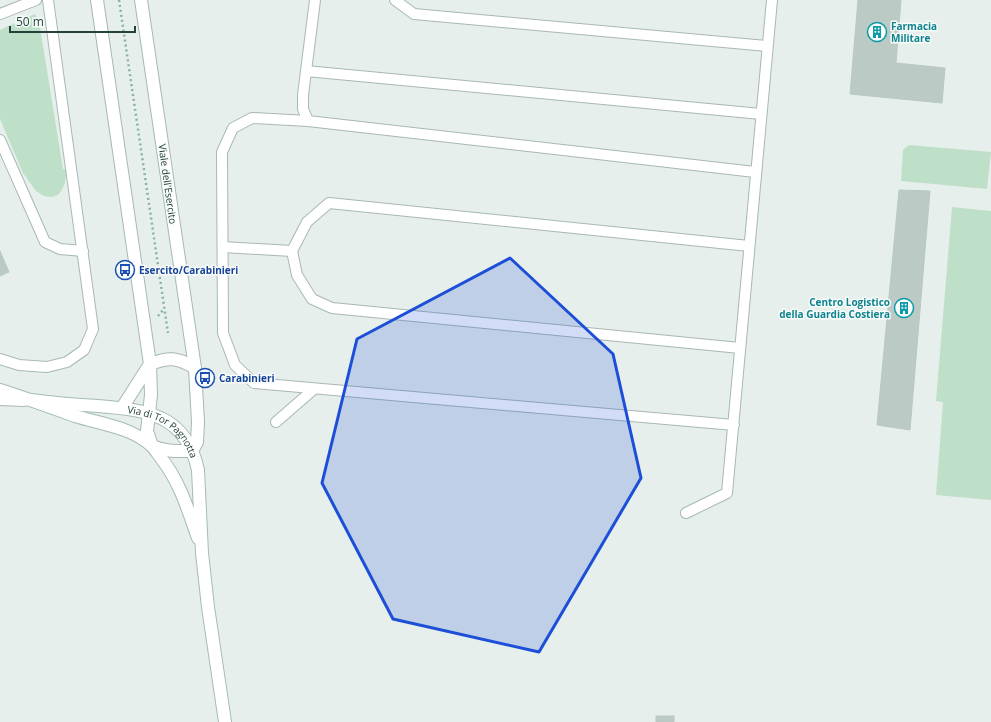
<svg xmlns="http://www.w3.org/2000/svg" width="991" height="722" font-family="'Open Sans',sans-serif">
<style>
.green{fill:#bfe0c8}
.building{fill:#bbcac4;stroke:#b8c9c2}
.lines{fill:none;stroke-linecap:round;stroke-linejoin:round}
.lane-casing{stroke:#a8b8b2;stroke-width:12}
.street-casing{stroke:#a8b8b2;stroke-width:14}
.secondary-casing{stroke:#a4bbb3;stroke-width:14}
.path{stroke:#86b3a5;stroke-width:2.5;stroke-dasharray:2 3;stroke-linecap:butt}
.lane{stroke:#fff;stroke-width:10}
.street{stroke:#fff;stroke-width:12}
.secondary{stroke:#fff;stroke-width:12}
.marked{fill:#1d4ed8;fill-opacity:0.2;stroke:#1d4ed8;stroke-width:3;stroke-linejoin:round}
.labels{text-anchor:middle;stroke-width:3;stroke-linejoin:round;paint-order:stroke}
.culture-label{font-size:10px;font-weight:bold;fill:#0d838f;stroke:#f7fbf9;text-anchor:start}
.street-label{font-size:10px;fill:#24423a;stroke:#f7fbf9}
.transit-label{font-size:10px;font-weight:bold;fill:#164399;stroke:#f7fbf9;text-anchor:start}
</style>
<rect width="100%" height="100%" fill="#e6efeb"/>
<g class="green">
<polygon points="35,14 39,21 63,169 67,169 65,183 62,190 58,195 51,197 44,196 36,191 23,173 0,119 0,30"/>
<polygon points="909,145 991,152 987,189 901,181 903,150"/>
<polygon points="952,207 991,211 991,500 936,495 943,402 936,401"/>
</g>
<g class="building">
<polygon points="858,0 901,0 896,63 945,68 942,103 850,94"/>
<polygon points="899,190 930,191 910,430 877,425"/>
<polygon points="0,251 9,272 0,276"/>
<rect x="656" y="716" width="18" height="6"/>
</g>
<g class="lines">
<defs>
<g id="lane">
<polyline points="395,0 414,14 767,46"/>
<polyline points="0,14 36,0"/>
<polyline points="306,71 761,114"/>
<polyline points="308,121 303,109 303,95 315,0"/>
<polyline points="0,140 45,242 60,249 83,251"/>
<polyline points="223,247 292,251"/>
<polyline points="740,348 332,308 312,299 297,275 292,251 307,222 329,203 749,246"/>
<polyline points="0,359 19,365 47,367 67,362 84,350 93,329 48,0"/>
<polyline points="276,422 314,389"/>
<polyline points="734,425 254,383 235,365 223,333 222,152 233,128 252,118 308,121 755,172"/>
<polyline points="686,513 727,493 772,0"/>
</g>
<g id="street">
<path d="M97,0L150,364L151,395L147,431L152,446C166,452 177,451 192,451L197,442L198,422L195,368L141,0"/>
<path d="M150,364C169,357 177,357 195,368"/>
<polyline points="0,399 24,400"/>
<polyline points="122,408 150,364"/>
</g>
<g id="secondary">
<path d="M0,390C25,398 50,407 75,416C101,424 131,427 152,446C155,449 158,454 161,458C180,482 188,510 198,538"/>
<path id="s1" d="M31,400C54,403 76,405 98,406C147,410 186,414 198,470L202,553L208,607L225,722"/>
</g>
</defs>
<use href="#lane" class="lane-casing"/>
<use href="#street" class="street-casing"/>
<use href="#secondary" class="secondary-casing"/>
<g class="path">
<polyline points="119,0 168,333"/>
<polyline points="158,316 164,309"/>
</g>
<use href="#lane" class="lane"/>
<use href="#street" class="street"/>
<use href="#secondary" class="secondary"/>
</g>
<path class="marked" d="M510,258L613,354L641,478L539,652L393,619L322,483L357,339Z"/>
<defs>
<symbol id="building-ring" viewBox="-11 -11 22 22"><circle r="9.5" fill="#f7fbf9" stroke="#0f9aa8" stroke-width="1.5"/><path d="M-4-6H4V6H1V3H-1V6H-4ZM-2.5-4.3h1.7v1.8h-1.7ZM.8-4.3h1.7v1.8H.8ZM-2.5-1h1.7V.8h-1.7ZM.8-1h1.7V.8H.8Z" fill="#0f9aa8"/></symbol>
<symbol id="bus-ring" viewBox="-11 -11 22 22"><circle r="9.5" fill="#f7fbf9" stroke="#1a4fb4" stroke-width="1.5"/><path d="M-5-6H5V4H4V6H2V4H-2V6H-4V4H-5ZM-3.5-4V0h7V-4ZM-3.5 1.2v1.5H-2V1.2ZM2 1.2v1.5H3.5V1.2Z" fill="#1a4fb4"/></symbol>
</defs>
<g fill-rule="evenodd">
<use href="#building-ring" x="866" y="21" width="22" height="22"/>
<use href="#bus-ring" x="114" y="259" width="22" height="22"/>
<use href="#building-ring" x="893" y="297" width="22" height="22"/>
<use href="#bus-ring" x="194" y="367" width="22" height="22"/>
</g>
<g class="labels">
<g class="culture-label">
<text x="891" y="30">Farmacia<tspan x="891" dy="12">Militare</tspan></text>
<text x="890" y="306" text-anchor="end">Centro Logistico<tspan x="890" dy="12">della Guardia Costiera</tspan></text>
</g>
<g class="street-label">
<text transform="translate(168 184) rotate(82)" y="4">Viale dell'Esercito</text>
<text dy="4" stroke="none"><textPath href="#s1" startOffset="141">Via di Tor Pagnotta</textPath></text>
</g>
<g class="transit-label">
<text x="139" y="274">Esercito/Carabinieri</text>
<text x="219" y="382">Carabinieri</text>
</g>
</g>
<path d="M10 26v6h125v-6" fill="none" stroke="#24423a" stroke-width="2"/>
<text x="16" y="26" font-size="12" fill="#24423a" stroke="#f7fbf9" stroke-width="3" paint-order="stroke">50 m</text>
</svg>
